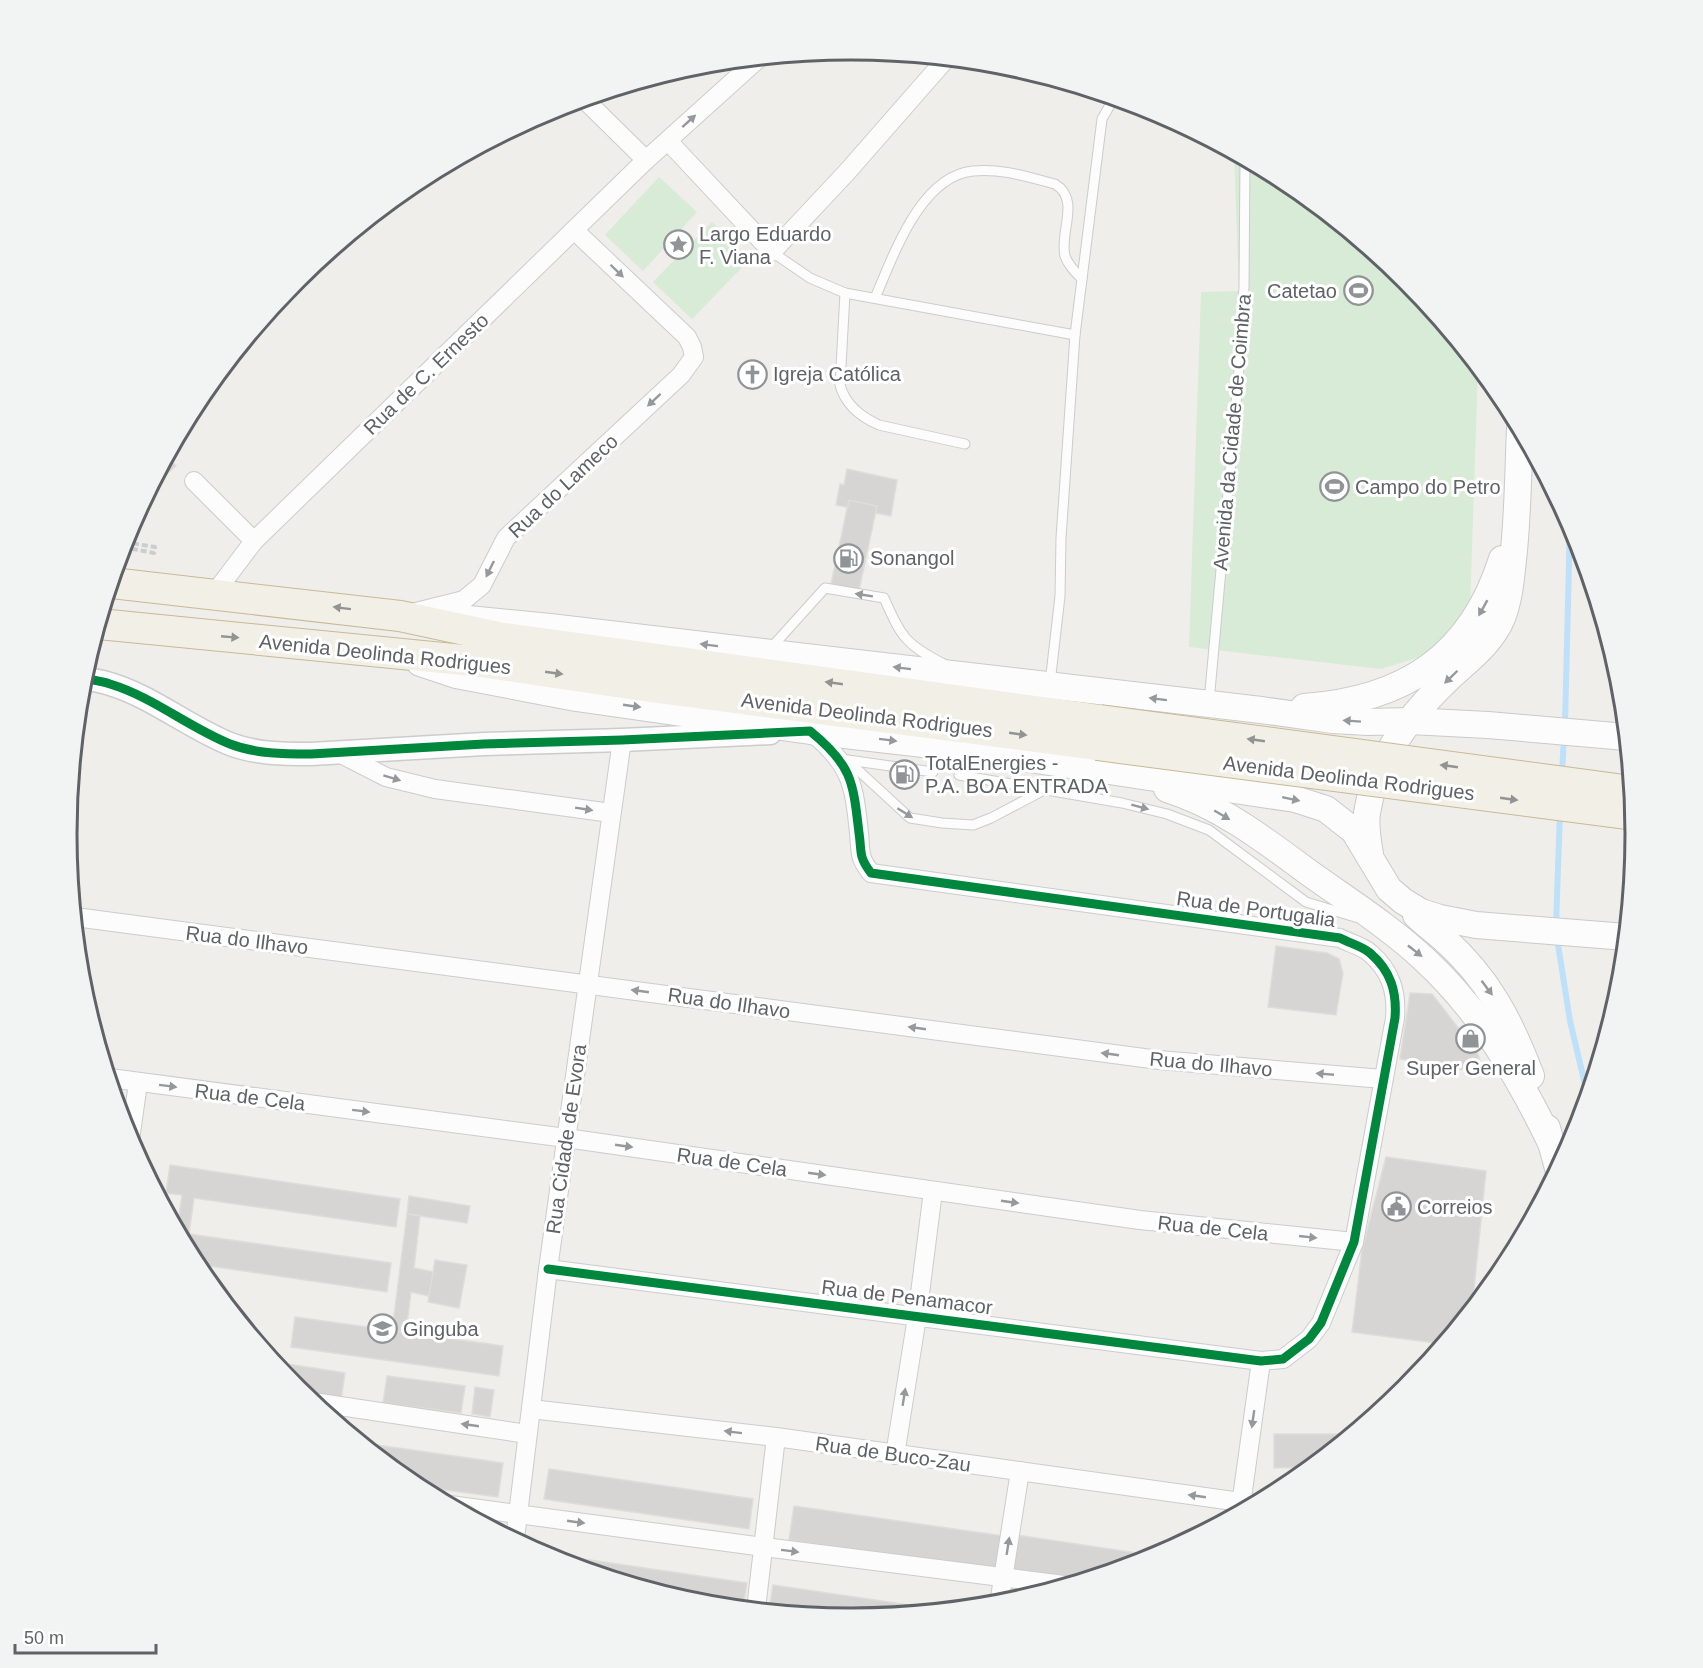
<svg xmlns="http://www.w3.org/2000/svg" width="1703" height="1668" font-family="Helvetica,sans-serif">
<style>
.green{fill:#d8ebd6}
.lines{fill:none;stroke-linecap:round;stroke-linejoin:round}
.stream{stroke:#bfe0f9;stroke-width:6}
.building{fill:#d6d5d3;stroke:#deddd9;stroke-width:1.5}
.service-casing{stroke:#cbcccc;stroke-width:11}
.minor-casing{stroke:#cbcccc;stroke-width:20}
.tertiary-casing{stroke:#cbcccc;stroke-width:25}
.secondary-casing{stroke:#cacacb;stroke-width:28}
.trunk-casing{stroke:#c8b996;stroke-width:32}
.path{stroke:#cacfcc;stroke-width:4;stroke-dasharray:6 3;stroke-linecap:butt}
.service{stroke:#fdfcfc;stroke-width:9}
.minor{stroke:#fdfcfc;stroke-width:18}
.tertiary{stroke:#fdfcfc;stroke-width:22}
.secondary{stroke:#fdfcfc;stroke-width:26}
.trunk{stroke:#f2f0e6;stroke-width:30}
.trunk-bridge-casing{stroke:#c8b996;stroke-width:32;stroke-linecap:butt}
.trunk-bridge{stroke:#f2f0e6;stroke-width:30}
.cycleway-casing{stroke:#fff;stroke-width:13}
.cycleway{stroke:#00873e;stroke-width:9}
.oneway{fill:#96999c}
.oneway2{fill:#929494}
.labels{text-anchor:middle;stroke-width:6;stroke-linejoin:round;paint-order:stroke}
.poi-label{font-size:20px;fill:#5f6368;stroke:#fff;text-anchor:start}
.street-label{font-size:20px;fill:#5f6368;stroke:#fff}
.rim{fill:none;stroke:#5f6368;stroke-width:3}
</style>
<rect width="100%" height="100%" fill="#efeeea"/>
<g class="green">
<polygon points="1234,153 1288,182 1406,280 1478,367 1470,608 1429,654 1381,669 1189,647 1201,292 1239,291"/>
<polygon points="659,177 697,212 643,271 605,235"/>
<polygon points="712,222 750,259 692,319 653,282"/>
</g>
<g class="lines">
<g class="stream">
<polyline points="1565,724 1570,522"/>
<polyline points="1562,772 1564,738"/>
<polyline points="1556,925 1560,812"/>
<polyline points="1557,938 1570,1021 1588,1097"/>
</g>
</g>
<g class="building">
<polygon points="168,457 176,466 154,485 153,484"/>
<polygon points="847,469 897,480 891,516 836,505 840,484 844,485"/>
<polygon points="849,500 877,506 859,590 831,584"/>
<polygon points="1276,946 1327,953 1339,959 1343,973 1336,1015 1268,1007"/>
<polygon points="1410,993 1432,994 1477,1052 1484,1073 1400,1059"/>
<polygon points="1386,1157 1486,1171 1472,1308 1443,1344 1352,1332 1362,1250"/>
<polygon points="170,1165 400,1199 396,1227 194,1198 189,1234 391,1263 387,1292 196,1264 177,1228 182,1195 166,1193"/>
<polygon points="409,1196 470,1206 467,1223 407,1214"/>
<polygon points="407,1214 420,1216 414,1268 434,1272 429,1296 411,1292 406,1333 392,1331"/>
<polygon points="435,1260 467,1265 459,1308 428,1302"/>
<polygon points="295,1317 503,1346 499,1376 291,1347"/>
<polygon points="275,1362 345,1373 341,1400 304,1395"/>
<polygon points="387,1376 465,1386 461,1413 383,1403"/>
<polygon points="475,1387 494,1390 490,1417 472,1414"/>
<polygon points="1274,1434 1351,1434 1310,1467 1274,1468"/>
<polygon points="363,1443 503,1463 498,1497 415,1486"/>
<polygon points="549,1469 753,1499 749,1529 544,1499"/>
<polygon points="794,1506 1003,1536 998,1570 789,1540"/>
<polygon points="1016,1535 1157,1556 1080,1580 1011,1570"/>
<polygon points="542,1553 747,1583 743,1608 698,1603 551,1559"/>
<polygon points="773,1585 943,1610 852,1618 769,1610"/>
</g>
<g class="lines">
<defs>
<g id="service">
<polyline points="772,252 810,278 845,293 1075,335"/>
<path d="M845,293L840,385C845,404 861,417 879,425L965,444"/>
<path d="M875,298C893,257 920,176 973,171C1001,168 1028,177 1055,184C1081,200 1059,232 1065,256C1068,265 1075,272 1082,279"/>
<path d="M770,649L825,588L884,598C902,638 905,644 944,664"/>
<polyline points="1050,683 1060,596 1061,538 1075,335 1102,119 1114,98"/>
<polyline points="1209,702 1238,382 1244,287 1245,159"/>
<polyline points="847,760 910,818 942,823 973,825 991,818 1044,790"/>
<polyline points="848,760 933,772"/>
<polyline points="959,775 1122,803 1167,814 1209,830 1306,902 1355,917"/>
</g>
<g id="minor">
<polyline points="584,99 646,160"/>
<polyline points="668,141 772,252 847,172 946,59"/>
<polyline points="194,481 254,541"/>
<polyline points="214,594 254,541 646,160 758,59"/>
<polyline points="408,614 464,600 482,585 506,538 681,375 694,357 692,347 687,337 574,230"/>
<polyline points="339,753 386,777 435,789 611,813"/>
<polyline points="75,917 1159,1060 1383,1079"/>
<polyline points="110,1078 566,1138 1140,1220 1354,1242"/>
<polyline points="130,1140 138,1083"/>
<path d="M548,1269L1261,1361L1283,1359L1309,1339L1321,1323L1354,1242L1395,1018C1397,992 1391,971 1370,953C1362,946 1349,943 1340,938L871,873C858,857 861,852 859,833C854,784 851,764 811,732"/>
<polyline points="313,1402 527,1434"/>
<polyline points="531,1409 776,1437 1255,1504"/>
<polyline points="895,1455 917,1317 933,1191"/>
<polyline points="450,1505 764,1547 1064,1585"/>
<polyline points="1240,1512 1261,1361"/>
<polyline points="515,1539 548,1269 622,740"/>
<polyline points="999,1604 1020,1471"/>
<polyline points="756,1609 776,1437"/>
</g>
<path id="tertiary" d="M83,678C92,680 101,681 110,684C153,697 188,727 230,744C256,754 284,754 311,754L484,744L622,740L770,733"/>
<g id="secondary">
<polyline points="458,618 550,627 1261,710 1333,720 1368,722 1410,721 1488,725 1626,737"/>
<polyline points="420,663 456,675 576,698 810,731 958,748 1295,799 1326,809 1354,831 1389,889 1403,901 1421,912 1440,918 1476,925 1626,937"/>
<path d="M1304,707C1404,700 1471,657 1502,559"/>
<path d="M1167,789C1219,805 1265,840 1308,872C1347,900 1390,927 1425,960C1481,1012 1518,1075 1551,1143"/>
<path d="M1370,854C1368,841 1365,827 1367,813C1375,760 1410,715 1448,679C1468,660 1491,644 1502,618C1509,600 1511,580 1513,560C1518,517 1518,472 1520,429"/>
<path d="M1416,915C1425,924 1435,931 1444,939C1489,979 1510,1021 1531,1076"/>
<polyline points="1547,1128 1558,1168"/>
</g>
<g id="trunk">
<polyline points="112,583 400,616 498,637 1100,720"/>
<polyline points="99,624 473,661 650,687 1097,745"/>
</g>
</defs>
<use href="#service" class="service-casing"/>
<use href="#minor" class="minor-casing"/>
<use href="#tertiary" class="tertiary-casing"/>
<use href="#secondary" class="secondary-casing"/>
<use href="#trunk" class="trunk-casing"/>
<polyline class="path" points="123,547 154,553 155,547 124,542"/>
<use href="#service" class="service"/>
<use href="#minor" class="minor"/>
<use href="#tertiary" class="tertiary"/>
<use href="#secondary" class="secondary"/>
<use href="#trunk" class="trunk"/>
<defs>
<g id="trunk-bridge">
<polyline points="1100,720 1632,791"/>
<polyline points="1097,745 1634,815"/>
</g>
</defs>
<use href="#trunk-bridge" class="trunk-bridge-casing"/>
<use href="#trunk-bridge" class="trunk-bridge"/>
<defs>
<path id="cycleway" d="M83,678C92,680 101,681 110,684C153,697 188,727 230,744C256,754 284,754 311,754L484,744L622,740L810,731C852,765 853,781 859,833C862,852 858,856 871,873L1340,938C1349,943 1362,946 1370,953C1391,971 1397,992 1395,1018L1354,1242L1321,1323L1309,1339L1283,1359L1261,1361L548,1269"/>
</defs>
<use href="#cycleway" class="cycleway-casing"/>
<use href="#cycleway" class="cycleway"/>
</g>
<defs><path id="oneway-solid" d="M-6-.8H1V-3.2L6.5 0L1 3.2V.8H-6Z" transform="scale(1.5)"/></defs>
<g class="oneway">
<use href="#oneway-solid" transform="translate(689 121) rotate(-42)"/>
<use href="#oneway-solid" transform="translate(617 271) rotate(44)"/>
<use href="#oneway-solid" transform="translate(654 400) rotate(137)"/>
<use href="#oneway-solid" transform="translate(490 569) rotate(116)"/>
<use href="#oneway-solid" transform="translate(864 595) rotate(-171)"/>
<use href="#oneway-solid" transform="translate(1483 608) rotate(119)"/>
<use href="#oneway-solid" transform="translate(709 645) rotate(-173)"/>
<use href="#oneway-solid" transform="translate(902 668) rotate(-173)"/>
<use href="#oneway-solid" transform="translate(1451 677) rotate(136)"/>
<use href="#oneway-solid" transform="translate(1158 699) rotate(-173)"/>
<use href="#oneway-solid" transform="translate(632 706) rotate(8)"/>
<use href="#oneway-solid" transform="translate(1352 721) rotate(-176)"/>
<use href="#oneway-solid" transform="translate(888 740) rotate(7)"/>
<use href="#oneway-solid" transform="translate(392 778) rotate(17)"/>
<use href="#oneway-solid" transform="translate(1291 799) rotate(12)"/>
<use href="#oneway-solid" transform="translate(1140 807) rotate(15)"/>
<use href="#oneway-solid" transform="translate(584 809) rotate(9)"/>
<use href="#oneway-solid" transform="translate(905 813) rotate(32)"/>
<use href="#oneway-solid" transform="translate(1222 815) rotate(30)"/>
<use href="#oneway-solid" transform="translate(1415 951) rotate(38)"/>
<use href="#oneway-solid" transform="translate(1487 988) rotate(53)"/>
<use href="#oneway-solid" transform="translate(640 991) rotate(-172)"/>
<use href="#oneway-solid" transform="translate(917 1028) rotate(-172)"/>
<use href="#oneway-solid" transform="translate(1110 1054) rotate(-172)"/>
<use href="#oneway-solid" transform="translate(1325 1074) rotate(-175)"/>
<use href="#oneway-solid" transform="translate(168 1086) rotate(7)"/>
<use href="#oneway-solid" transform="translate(361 1111) rotate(7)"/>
<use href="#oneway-solid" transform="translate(624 1146) rotate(8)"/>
<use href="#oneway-solid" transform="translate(817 1174) rotate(8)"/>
<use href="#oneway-solid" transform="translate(1010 1202) rotate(8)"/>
<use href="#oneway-solid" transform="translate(1308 1237) rotate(6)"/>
<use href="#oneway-solid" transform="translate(904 1397) rotate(-81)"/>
<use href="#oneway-solid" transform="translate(1253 1419) rotate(98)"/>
<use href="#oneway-solid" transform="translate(470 1425) rotate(-172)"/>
<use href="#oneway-solid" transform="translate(733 1432) rotate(-173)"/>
<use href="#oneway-solid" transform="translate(1197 1496) rotate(-172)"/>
<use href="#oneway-solid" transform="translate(576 1522) rotate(8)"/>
<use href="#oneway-solid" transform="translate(1008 1546) rotate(-81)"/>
<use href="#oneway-solid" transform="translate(790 1551) rotate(7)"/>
</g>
<g class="oneway2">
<use href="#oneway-solid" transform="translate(342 608) rotate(-173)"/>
<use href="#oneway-solid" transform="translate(230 637) rotate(5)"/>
<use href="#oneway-solid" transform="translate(554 673) rotate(8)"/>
<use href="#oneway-solid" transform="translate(834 683) rotate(-172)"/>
<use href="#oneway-solid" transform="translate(1018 734) rotate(8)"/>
<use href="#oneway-solid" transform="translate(1256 740) rotate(-172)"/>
<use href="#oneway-solid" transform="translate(1449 766) rotate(-172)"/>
<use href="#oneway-solid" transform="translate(1509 799) rotate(8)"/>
</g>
<defs>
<symbol id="sight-ring" viewBox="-11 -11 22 22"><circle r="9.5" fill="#fff" stroke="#919496" stroke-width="1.5"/><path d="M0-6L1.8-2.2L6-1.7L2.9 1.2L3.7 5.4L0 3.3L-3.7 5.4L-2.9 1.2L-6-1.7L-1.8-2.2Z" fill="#919496"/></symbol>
<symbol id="stadium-ring" viewBox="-11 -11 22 22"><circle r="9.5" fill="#fff" stroke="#919496" stroke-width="1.5"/><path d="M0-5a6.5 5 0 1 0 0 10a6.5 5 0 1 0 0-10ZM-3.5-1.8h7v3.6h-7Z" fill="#919496"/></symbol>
<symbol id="church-ring" viewBox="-11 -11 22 22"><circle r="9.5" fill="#fff" stroke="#919496" stroke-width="1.5"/><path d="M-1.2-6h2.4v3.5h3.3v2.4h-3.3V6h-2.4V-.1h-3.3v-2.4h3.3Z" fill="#919496"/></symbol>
<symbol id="fuel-ring" viewBox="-11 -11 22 22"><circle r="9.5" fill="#fff" stroke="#919496" stroke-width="1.5"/><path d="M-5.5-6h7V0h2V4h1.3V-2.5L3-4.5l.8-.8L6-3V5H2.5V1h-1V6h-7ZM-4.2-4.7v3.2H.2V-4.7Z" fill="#919496"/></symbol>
<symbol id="shop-ring" viewBox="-11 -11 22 22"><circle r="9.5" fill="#fff" stroke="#919496" stroke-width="1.5"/><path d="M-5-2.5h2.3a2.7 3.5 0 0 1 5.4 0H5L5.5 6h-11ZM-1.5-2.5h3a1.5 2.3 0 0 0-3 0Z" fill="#919496"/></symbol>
<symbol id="civic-ring" viewBox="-11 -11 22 22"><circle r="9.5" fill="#fff" stroke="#919496" stroke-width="1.5"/><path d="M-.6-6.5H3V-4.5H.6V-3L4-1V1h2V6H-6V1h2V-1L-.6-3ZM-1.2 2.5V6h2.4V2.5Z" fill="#919496"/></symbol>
<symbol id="school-ring" viewBox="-11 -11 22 22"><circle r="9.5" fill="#fff" stroke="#919496" stroke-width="1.5"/><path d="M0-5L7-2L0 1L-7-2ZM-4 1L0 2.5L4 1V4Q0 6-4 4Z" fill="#919496"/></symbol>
</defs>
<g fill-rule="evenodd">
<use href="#sight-ring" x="662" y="228" width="33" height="33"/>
<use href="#stadium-ring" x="1342" y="274" width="33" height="33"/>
<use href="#church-ring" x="736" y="358" width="33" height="33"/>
<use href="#stadium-ring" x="1318" y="470" width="33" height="33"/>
<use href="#fuel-ring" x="832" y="542" width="33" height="33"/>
<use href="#fuel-ring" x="888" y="758" width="33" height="33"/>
<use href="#shop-ring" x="1454" y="1022" width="33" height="33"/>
<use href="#civic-ring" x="1380" y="1190" width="33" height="33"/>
<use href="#school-ring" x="366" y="1312" width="33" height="33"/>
</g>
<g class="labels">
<g class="poi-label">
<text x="699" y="241">Largo Eduardo<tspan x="699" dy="23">F. Viana</tspan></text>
<text x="1337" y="298" text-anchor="end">Catetao</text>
<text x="773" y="381">Igreja Católica</text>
<text x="1355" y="494">Campo do Petro</text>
<text x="870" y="565">Sonangol</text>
<text x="925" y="770">TotalEnergies -<tspan x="925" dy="23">P.A. BOA ENTRADA</tspan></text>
<text x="1471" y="1075" text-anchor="middle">Super General</text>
<text x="1417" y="1214">Correios</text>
<text x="403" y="1336">Ginguba</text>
</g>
<g class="street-label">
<text transform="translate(426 374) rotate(-44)" y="7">Rua de C. Ernesto</text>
<text transform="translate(1232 432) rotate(-85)" y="7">Avenida da Cidade de Coimbra</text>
<text transform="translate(563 486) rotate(-43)" y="7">Rua do Lameco</text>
<text transform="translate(385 654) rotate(6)" y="7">Avenida Deolinda Rodrigues</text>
<text transform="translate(867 715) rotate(7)" y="7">Avenida Deolinda Rodrigues</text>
<text transform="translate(1349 778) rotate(7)" y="7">Avenida Deolinda Rodrigues</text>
<text transform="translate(1256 909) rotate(8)" y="7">Rua de Portugalia</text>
<text transform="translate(247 940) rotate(7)" y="7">Rua do Ilhavo</text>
<text transform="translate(729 1003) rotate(8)" y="7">Rua do Ilhavo</text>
<text transform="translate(1211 1064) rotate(5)" y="7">Rua do Ilhavo</text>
<text transform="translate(250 1097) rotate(7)" y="7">Rua de Cela</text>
<text transform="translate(566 1139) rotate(-82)" y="7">Rua Cidade de Evora</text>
<text transform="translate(732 1162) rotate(8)" y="7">Rua de Cela</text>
<text transform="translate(1213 1228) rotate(6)" y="7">Rua de Cela</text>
<text transform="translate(907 1297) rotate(7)" y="7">Rua de Penamacor</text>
<text transform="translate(893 1454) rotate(8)" y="7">Rua de Buco-Zau</text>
</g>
</g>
<path d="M0 0H1703V1668H0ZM77 834a774 774 0 1 1 1548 0a774 774 0 1 1-1548 0Z" fill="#f2f3f3" fill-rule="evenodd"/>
<path class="rim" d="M77 834a774 774 0 1 1 1548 0a774 774 0 1 1-1548 0Z"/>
<path d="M15 1644v9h141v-9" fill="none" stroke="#5f6368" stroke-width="3"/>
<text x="24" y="1644" font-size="18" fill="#5f6368" stroke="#ffffff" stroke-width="4.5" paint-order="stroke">50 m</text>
</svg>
